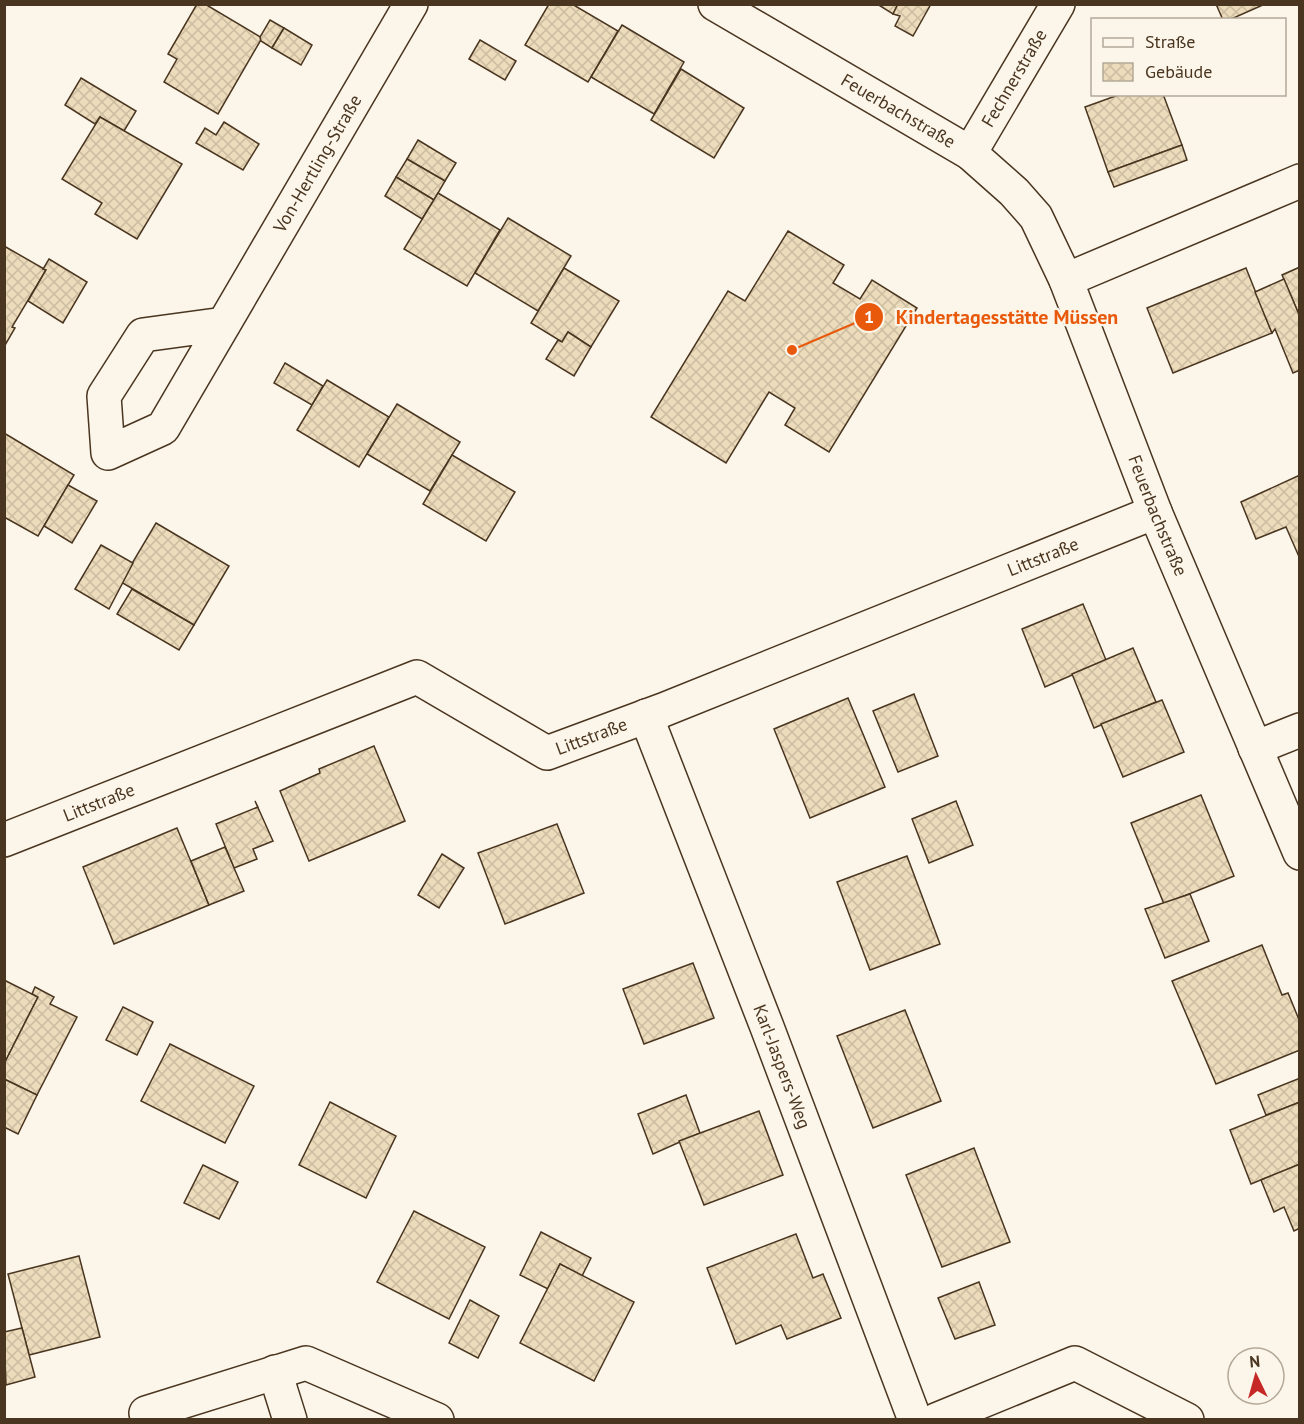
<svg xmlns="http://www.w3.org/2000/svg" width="1304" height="1424" font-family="'PT Sans',sans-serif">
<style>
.building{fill:url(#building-cross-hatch);stroke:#4a3520;stroke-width:1.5}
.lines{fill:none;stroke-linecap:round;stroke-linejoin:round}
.street-casing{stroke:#4a3520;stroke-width:36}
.street{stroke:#fbf6e9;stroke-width:33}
.labels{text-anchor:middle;stroke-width:4.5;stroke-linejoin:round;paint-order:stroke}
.street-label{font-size:18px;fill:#4a3520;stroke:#fbf6e9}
.leader{fill:none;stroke:#e8590c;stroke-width:2}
.callout-dot{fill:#e8590c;stroke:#fbf6e9;stroke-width:2}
.mark-label{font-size:18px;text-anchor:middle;font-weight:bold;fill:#fff}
.callout-label{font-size:20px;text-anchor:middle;font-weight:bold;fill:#e8590c;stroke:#fbf6e9;stroke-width:4.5;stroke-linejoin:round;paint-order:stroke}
</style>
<defs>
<pattern id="building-cross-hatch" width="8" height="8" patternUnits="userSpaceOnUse" patternTransform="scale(1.5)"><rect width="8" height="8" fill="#ecdcbc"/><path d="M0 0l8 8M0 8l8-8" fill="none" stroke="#ccbda1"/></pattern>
</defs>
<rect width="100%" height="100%" fill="#fbf6e9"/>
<g class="building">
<polygon points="197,4 205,4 262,38 218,114 164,82 177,59 168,54"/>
<polygon points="549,4 572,4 618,31 588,82 525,45"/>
<polygon points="877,4 898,4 893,14"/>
<polygon points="898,4 931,4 913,36 895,26 900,16 893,14"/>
<polygon points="1216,4 1265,4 1229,20 1223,20"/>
<polygon points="270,20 284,28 272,48 261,41 260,37"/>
<polygon points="622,25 684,62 654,114 591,77"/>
<polygon points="284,28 312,45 301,65 272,48"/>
<polygon points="480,40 516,61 505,80 469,59"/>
<polygon points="681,69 744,108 714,158 651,120"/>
<polygon points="81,78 136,111 124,131 100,117 95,124 65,105"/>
<polygon points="1121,94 1163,94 1182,145 1108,172 1085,107"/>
<polygon points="100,117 182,164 137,239 95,214 102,203 62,179"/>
<polygon points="224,122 259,144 243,170 196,143 205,128 216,135"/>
<polygon points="418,140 456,163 445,181 407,159"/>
<polygon points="1182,145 1187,160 1114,187 1108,172"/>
<polygon points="407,159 445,181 434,200 396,177"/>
<polygon points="396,177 434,200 422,219 385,196"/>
<polygon points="438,193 500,230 467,286 404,249"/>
<polygon points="508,218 571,256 538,311 475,273"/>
<polygon points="788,231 844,265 833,283 860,299 872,280 917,308 829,452 785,425 795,408 769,392 726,463 651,417 728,291 745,301"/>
<polygon points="4,246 46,270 12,327 15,328 4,347"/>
<polygon points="49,259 87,282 63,323 28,301 46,270 43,269"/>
<polygon points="1300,267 1300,317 1282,275"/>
<polygon points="564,268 619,301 591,347 568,332 562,342 531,323"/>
<polygon points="1246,268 1272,333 1173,373 1147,308"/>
<polygon points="1284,279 1300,317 1300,370 1293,373 1275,329 1272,333 1255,292"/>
<polygon points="568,332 591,347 574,376 546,359 558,340 562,342"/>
<polygon points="285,363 323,386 312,405 274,383"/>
<polygon points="327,380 389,417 359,467 297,430"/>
<polygon points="397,404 460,442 430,491 367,454"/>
<polygon points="4,433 74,475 38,536 4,517"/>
<polygon points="452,455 515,492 486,541 423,504"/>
<polygon points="1300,475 1300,559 1286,527 1256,539 1241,502"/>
<polygon points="68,485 97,501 72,543 44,526"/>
<polygon points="156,523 229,566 194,625 121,582"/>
<polygon points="101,545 133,563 109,609 75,589"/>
<polygon points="132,589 194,625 179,650 117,614"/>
<polygon points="1083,604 1106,660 1045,687 1022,629"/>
<polygon points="1133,648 1156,702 1094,728 1072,674"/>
<polygon points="914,694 938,756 898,772 873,711"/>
<polygon points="848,698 885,787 810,818 774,729"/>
<polygon points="1162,700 1184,752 1123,777 1101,724"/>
<polygon points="374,746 405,821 309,861 280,791 320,773 319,769"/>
<polygon points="1201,795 1234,876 1164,904 1131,823"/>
<polygon points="255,801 273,841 253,849 257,859 234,868 216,824 258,807"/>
<polygon points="956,801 973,845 929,863 912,819"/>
<polygon points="557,824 584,893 505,924 478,853"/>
<polygon points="177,828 209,905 114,944 83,867"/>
<polygon points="225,847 244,891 209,905 191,861"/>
<polygon points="442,854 464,868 439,908 418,895"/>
<polygon points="907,856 940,944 870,970 837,882"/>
<polygon points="1190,894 1209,941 1165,958 1145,909"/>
<polygon points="1262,945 1282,995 1288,993 1300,1022 1300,1050 1216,1084 1172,981"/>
<polygon points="693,963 714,1018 644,1044 623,989"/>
<polygon points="4,980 38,997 4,1064"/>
<polygon points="35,987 54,997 50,1004 77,1017 37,1095 4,1079 4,1064 38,997 32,994"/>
<polygon points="123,1007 153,1022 137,1055 106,1040"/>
<polygon points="905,1010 941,1101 873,1128 837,1036"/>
<polygon points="170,1044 254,1086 225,1143 141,1101"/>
<polygon points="1300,1078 1300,1102 1266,1115 1258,1095"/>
<polygon points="4,1079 37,1095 18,1134 4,1127"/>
<polygon points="686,1095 700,1133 653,1154 638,1114"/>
<polygon points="330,1102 396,1136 366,1198 299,1165"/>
<polygon points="1300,1102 1300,1164 1251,1184 1230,1130"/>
<polygon points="759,1111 783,1175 704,1205 679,1141"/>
<polygon points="974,1148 1010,1242 942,1267 906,1175"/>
<polygon points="1300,1164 1300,1228 1294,1231 1284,1207 1274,1212 1261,1180"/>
<polygon points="203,1165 238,1182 219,1219 184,1203"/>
<polygon points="414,1211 485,1247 449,1319 377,1282"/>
<polygon points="541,1232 591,1258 582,1276 560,1264 548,1289 520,1275"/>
<polygon points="796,1234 813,1278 823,1274 841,1318 787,1339 781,1325 736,1344 707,1268"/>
<polygon points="79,1256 100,1337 29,1355 8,1274"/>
<polygon points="560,1264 634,1302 594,1381 520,1343"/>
<polygon points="979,1282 995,1325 955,1339 938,1298"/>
<polygon points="470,1300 499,1316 478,1358 449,1343"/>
<polygon points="22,1328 35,1377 6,1385 4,1332"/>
</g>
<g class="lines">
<defs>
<g id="street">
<path id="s1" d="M715,4L970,153L1014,192L1036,217L1066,280L1155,512L1300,853"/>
<path id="s2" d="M970,153L1058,4"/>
<polyline points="1066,280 1300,181"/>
<path id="s3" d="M224,324L143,335L104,396L108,453L163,428L411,4"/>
<path id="s4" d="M646,716L767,1027L915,1420"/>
<polyline points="1255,748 1300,730"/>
<path id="s5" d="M4,840L417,677L547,753L663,710L1155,512"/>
<polyline points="275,1372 290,1420"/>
<polyline points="146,1413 306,1363 437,1420"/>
<polyline points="936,1420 1075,1363 1187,1420"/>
</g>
</defs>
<use href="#street" class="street-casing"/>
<use href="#street" class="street"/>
</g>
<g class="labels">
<g class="street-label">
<text dy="6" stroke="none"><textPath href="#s2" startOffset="87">Fechnerstraße</textPath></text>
<text dy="6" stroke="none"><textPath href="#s1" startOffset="212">Feuerbachstraße</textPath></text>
<text dy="6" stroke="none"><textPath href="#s3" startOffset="578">Von-Hertling-Straße</textPath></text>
<text dy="6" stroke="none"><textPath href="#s1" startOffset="710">Feuerbachstraße</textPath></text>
<text dy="6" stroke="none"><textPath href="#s5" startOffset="1128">Littstraße</textPath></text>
<text dy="6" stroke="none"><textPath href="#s5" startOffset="642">Littstraße</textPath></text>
<text dy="6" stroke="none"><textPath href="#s5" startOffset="102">Littstraße</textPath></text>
<text dy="6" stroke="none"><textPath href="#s4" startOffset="376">Karl-Jaspers-Weg</textPath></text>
</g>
</g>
<path class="leader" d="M792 350L869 317"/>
<g class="callout-dot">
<circle cx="792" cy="350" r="6"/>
<circle cx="869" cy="317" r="15"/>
</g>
<g class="mark-label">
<text x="869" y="323">1</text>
</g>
<g class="callout-label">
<text x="1007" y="324">Kindertagesstätte Müssen</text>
</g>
<rect width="1304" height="1424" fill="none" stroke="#4a3520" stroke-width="12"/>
<rect x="1091" y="18" width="195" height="78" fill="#fbf6e9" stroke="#b4a999" stroke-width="1.5"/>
<rect x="1103" y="38" width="30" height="9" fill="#fbf6e9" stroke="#b4a999" stroke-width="1.5"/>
<text x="1145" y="48" font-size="18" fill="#4a3520">Straße</text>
<rect x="1103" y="63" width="30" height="18" fill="url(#building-cross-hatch)" stroke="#b4a999" stroke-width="1.5"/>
<text x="1145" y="78" font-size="18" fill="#4a3520">Gebäude</text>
<g transform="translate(1256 1376) rotate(355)"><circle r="28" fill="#fbf6e9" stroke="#b4a999" stroke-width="1.5"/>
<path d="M0-4.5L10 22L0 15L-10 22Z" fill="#c62828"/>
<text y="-9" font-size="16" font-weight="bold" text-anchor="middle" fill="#4a3520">N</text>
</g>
</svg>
